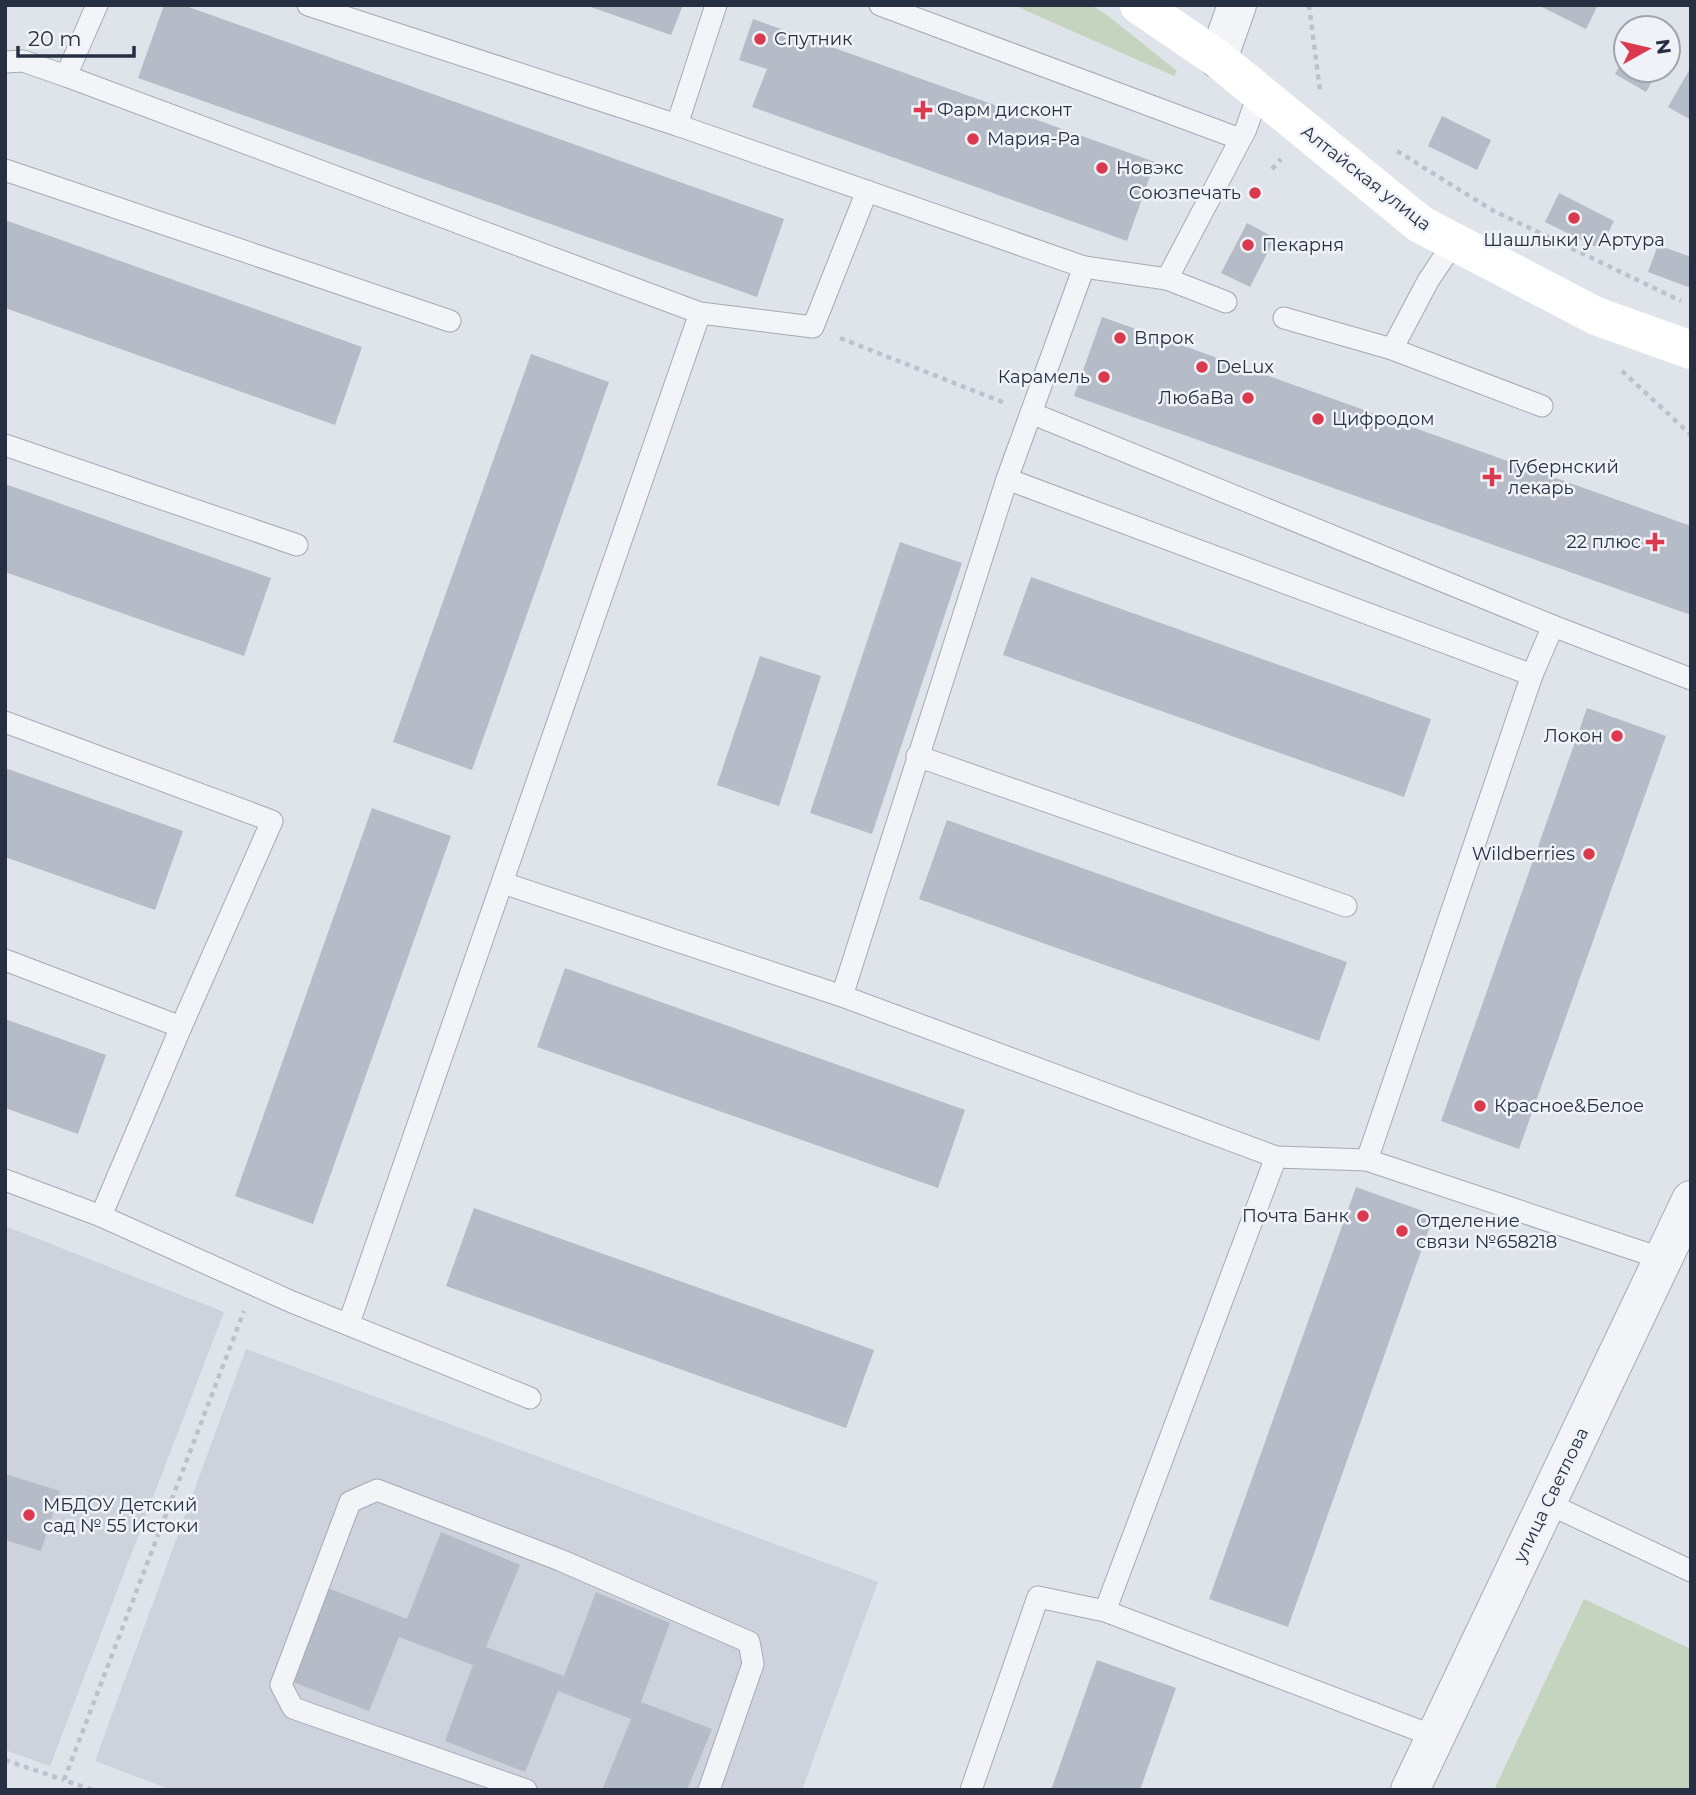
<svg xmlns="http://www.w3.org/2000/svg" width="1696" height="1795" font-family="Montserrat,sans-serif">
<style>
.built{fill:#cdd2dc}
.green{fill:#c4d4bf}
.building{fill:#b6bcc7}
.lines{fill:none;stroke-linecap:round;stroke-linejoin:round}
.service-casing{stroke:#a4aab4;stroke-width:23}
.minor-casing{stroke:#a4aab4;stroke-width:40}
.tertiary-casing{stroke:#a4aab4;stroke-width:40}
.path{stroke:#bdc1c9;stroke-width:4.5;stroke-dasharray:5 5;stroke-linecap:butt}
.service{stroke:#f2f4f8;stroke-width:21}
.minor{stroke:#f2f4f8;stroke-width:38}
.tertiary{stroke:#f2f4f8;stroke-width:38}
.secondary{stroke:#fff;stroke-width:38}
.poi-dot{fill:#da394e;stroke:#eff2f7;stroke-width:2.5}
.labels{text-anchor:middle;stroke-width:5;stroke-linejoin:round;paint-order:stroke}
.poi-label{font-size:18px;fill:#263042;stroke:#eff2f7;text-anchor:start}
.street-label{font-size:18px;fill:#263042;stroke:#eff2f7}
</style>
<rect width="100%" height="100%" fill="#dfe3ea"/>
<g class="built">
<polygon points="5,1226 224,1312 50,1766 5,1750"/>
<polygon points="246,1349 878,1582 802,1790 172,1790 95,1761"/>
</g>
<g class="green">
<polygon points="1013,5 1091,5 1107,15 1177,71 1174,76"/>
<polygon points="1584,1599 1691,1649 1691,1790 1494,1790"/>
</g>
<g class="building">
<polygon points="164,5 183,5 784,219 757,297 138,78"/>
<polygon points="585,5 683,5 671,35"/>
<polygon points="1543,5 1598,5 1586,29 1542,7"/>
<polygon points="753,19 1155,162 1127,241 752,107 767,69 739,60"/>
<polygon points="1626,55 1626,70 1659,70 1646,92 1615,74"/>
<polygon points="1691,67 1691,120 1668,107"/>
<polygon points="1442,116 1491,140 1477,170 1428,146"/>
<polygon points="1559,193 1614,221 1600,249 1545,222"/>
<polygon points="5,220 362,347 335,425 5,308"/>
<polygon points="1247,223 1275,238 1250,287 1221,273"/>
<polygon points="1658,245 1691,257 1691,288 1648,272"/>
<polygon points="1102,317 1691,526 1691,615 1074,396"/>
<polygon points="531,354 609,382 472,770 393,742"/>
<polygon points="5,484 271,578 244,656 5,572"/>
<polygon points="900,542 962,563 872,834 810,813"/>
<polygon points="1031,577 1431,719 1404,797 1003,655"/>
<polygon points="760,656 821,676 779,806 717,785"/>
<polygon points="1587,708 1666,736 1519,1149 1441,1121"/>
<polygon points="5,768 183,831 155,910 5,857"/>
<polygon points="372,808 451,836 313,1224 235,1196"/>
<polygon points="947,820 1347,962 1319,1041 919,899"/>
<polygon points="565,968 965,1110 938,1188 537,1047"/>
<polygon points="5,1019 106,1055 78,1134 5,1108"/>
<polygon points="1356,1187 1434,1215 1288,1627 1209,1599"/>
<polygon points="474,1208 874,1350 846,1428 446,1286"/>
<polygon points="5,1474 60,1491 41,1551 5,1540"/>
<polygon points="441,1532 520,1565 486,1647 564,1676 596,1592 670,1623 641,1702 712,1729 687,1790 602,1790 631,1719 558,1691 525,1772 445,1741 473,1665 399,1637 369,1711 290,1681 328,1588 407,1619"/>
<polygon points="1097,1660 1176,1688 1140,1790 1051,1790"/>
</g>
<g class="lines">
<defs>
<g id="service">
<polyline points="308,5 677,125 716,5"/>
<polyline points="880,5 1240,139"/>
<polyline points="5,62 23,61 66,76 97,5"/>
<polyline points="66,76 700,313 813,327 867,191"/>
<polyline points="677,125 1084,267"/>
<polyline points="5,170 450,321"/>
<polyline points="1454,242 1428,281 1392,349 1542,406"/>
<polyline points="1167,279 1226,302"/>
<polyline points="1284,318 1392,349"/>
<polyline points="1031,413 1553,626"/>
<polyline points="5,445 297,545"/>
<polyline points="1007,479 1532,675 1367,1160"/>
<polyline points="1532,675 1553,626 1691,679"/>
<polyline points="5,722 272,821 181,1027 101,1216"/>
<polyline points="917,756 1346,906"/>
<polyline points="503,883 842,996 1007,479 1084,267 1167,279 1246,129 1259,92"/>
<polyline points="5,960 181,1027"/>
<polyline points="842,996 1276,1157"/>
<polyline points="5,1180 101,1216 292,1302 530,1398"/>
<polyline points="349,1323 700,313"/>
<polyline points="1547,1503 1691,1571"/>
<polyline points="1105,1611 1276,1157 1367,1160 1663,1259"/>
<polyline points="526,1790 293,1708 281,1685 350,1502 377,1490 560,1560 749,1642 753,1664 709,1790"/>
<polyline points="971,1790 1038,1597 1105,1611 1436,1737"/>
</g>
<polyline id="minor" points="1218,59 1237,5"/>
<polyline id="tertiary" points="1410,1790 1691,1200"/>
</defs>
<use href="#service" class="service-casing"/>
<use href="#minor" class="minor-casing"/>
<use href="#tertiary" class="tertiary-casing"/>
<g class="path">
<polyline points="1309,5 1320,91"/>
<polyline points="1397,151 1492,210 1681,301"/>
<polyline points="1272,169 1281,159"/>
<polyline points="840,338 1005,403"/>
<polyline points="1622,371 1691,435"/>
<polyline points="5,1760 64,1780"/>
<polyline points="92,1790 64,1780 244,1311"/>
</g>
<use href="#service" class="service"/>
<use href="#minor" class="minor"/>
<use href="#tertiary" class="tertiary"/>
<polyline class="secondary" points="1139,5 1218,59 1420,224 1596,316 1691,350"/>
</g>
<g class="poi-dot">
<circle cx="760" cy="39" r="7"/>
<path d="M919.5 99.5h7v7h7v7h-7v7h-7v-7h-7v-7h7z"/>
<circle cx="973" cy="139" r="7"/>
<circle cx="1102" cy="168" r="7"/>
<circle cx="1255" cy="193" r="7"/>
<circle cx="1574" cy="218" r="7"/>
<circle cx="1248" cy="245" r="7"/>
<circle cx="1120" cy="338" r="7"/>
<circle cx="1202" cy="367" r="7"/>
<circle cx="1104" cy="377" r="7"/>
<circle cx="1248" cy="398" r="7"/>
<circle cx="1318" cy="419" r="7"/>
<path d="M1488.5 466.5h7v7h7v7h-7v7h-7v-7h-7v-7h7z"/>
<path d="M1651.5 531.5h7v7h7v7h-7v7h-7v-7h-7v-7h7z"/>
<circle cx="1617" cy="736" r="7"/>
<circle cx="1589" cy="854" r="7"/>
<circle cx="1480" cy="1106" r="7"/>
<circle cx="1363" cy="1216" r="7"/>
<circle cx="1402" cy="1231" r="7"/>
<circle cx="29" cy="1515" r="7"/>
</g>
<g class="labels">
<g class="poi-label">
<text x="774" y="45">Спутник</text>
<text x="937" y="116">Фарм дисконт</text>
<text x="987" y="145">Мария-Ра</text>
<text x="1116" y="174">Новэкс</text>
<text x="1241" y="199" text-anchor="end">Союзпечать</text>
<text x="1574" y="246" text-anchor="middle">Шашлыки у Артура</text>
<text x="1262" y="251">Пекарня</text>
<text x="1134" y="344">Впрок</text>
<text x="1216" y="373">DeLux</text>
<text x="1090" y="383" text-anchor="end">Карамель</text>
<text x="1234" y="404" text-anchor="end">ЛюбаВа</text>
<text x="1332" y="425">Цифродом</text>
<text x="1508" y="473">Губернский<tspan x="1508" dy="21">лекарь</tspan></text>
<text x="1641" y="548" text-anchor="end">22 плюс</text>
<text x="1603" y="742" text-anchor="end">Локон</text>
<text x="1575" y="860" text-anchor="end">Wildberries</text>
<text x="1494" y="1112">Красное&amp;Белое</text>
<text x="1349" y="1222" text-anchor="end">Почта Банк</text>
<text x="1416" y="1227">Отделение<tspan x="1416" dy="21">связи №658218</tspan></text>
<text x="43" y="1511">МБДОУ Детский<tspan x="43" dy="21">сад № 55 Истоки</tspan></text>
</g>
<g class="street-label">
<text transform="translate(1366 178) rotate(38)" y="6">Алтайская улица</text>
<text transform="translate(1551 1495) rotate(-64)" y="6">улица Светлова</text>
</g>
</g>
<rect width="1696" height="1795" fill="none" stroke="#263042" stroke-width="14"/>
<g transform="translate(1647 49) rotate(82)"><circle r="33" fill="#eff2f7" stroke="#9fa4af" stroke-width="2"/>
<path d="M0-5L12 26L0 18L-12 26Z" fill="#da394e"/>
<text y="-10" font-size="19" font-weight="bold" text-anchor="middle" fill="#263042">N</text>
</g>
<path d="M18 46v10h116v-10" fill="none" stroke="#263042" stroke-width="3.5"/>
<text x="28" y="46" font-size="21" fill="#263042" stroke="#eff2f7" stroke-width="5" paint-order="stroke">20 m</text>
</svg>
